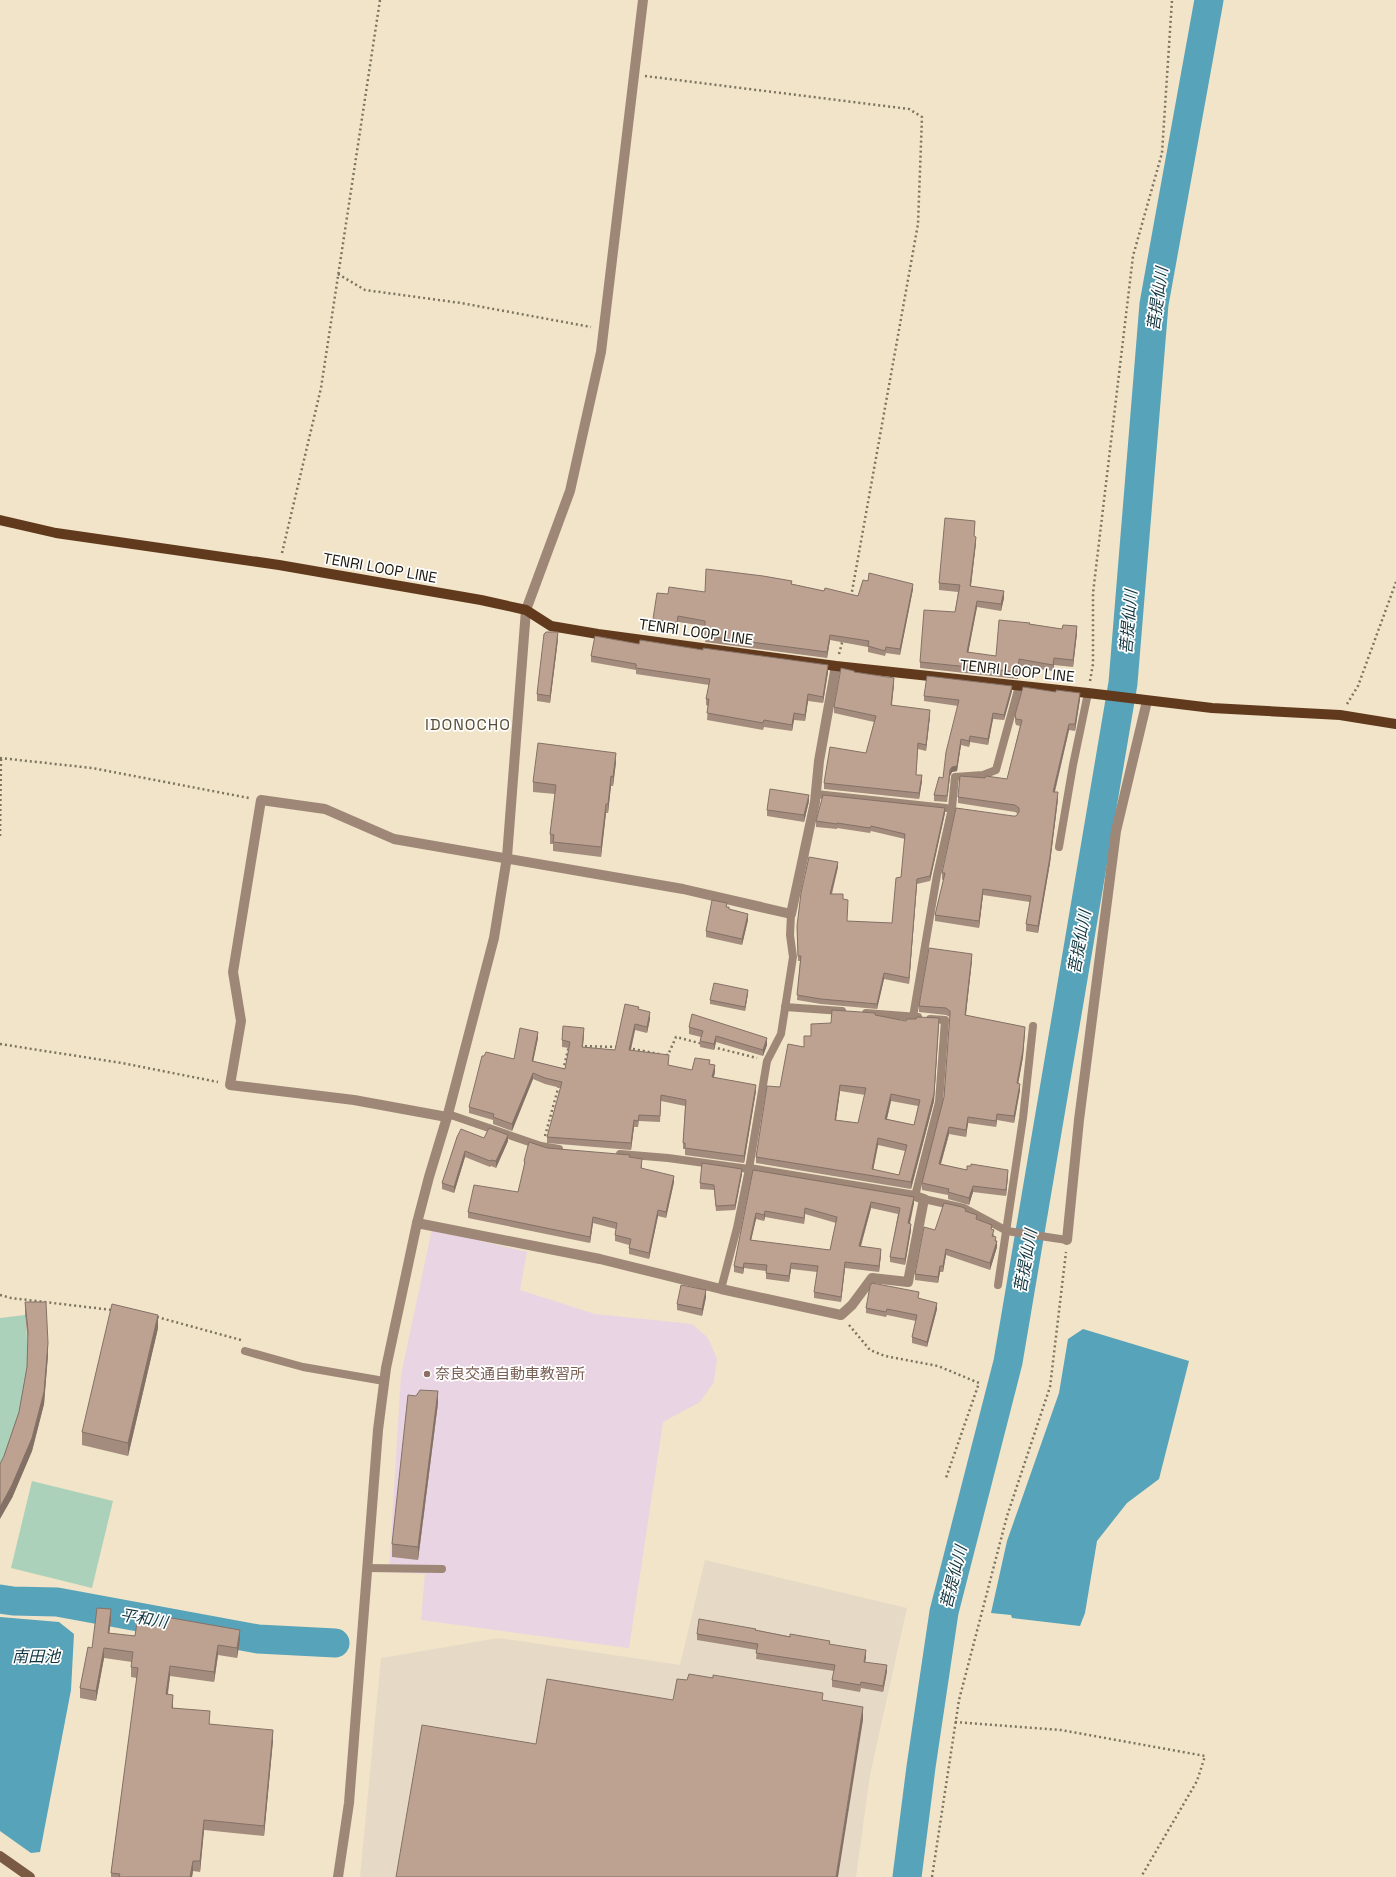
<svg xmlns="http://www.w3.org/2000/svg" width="1396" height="1877" font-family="'Space Grotesk','Noto Sans JP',sans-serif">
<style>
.industrial{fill:#e6dac6}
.education{fill:#e9d4e3}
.green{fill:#abd1ba}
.water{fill:#57a3b9}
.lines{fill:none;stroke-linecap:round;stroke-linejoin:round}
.river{stroke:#57a3b9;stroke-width:29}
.path{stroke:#7c7461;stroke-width:2.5;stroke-dasharray:2 3;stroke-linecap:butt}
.service{stroke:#9e8777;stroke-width:8}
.minor{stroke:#9e8777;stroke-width:10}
.tertiary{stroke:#9e8777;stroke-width:10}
.secondary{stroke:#7b5a43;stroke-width:10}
.primary{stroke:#613a1e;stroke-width:10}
.wall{fill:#a38b7d;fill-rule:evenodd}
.shaded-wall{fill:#847166}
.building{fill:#bda291;stroke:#847166;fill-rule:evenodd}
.education-dot{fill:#8d6e63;stroke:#fff;stroke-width:1.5}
.labels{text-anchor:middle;stroke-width:3.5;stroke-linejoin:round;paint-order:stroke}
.street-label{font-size:15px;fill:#1a160c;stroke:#fff}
.education-label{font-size:15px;fill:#785e54;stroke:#fff;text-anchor:start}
.water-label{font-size:16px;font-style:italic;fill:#10343e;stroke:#fff}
.neighbourhood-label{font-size:16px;letter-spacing:1px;fill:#584e35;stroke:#fff}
</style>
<rect width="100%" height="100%" fill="#f1e4c8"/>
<polygon class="industrial" points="705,1560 907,1608 870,1775 856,1877 360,1877 381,1658 499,1638 680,1665"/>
<polygon class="education" points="432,1229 527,1252 520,1290 595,1314 692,1324 708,1338 717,1359 714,1382 700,1402 663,1422 629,1648 421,1620 425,1574 389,1572 401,1375"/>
<g class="green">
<path d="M25,1315C29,1352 29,1389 19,1425C14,1442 6,1459 0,1477V1318Z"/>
<polygon points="32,1481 113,1501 92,1588 11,1568"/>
</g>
<g class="water">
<polygon points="1083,1329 1189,1361 1159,1479 1127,1503 1097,1541 1085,1613 1080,1626 1012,1618 1011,1615 991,1613 1007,1541 1059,1393 1068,1339"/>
<polygon points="0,1617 59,1622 74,1634 71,1690 40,1852 31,1853 0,1831"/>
</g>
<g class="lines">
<g class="river">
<polyline points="0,1599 13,1601 57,1602 258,1639 335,1643"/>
<polyline points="907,1877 921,1767 944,1612 1008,1362 1123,683 1154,304 1209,0"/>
</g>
<g class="path">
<polyline points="645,76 909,109 922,117 918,224 851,597"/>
<polyline points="338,274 365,290 461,303 591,327"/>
<polyline points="282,553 321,388 380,0"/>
<polyline points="839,654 843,639"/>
<polyline points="1090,681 1093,664 1093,593 1133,256 1162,153 1172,0"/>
<polyline points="1347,704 1358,686 1396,582"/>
<polyline points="0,758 92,768 249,798"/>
<polyline points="0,836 1,758"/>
<polyline points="0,1044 122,1063 218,1082"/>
<polyline points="580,1046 617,1047"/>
<polyline points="713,1047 757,1058"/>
<polyline points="628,1048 659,1054"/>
<polyline points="666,1055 668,1055 676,1037 703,1044"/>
<polyline points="563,1070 569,1046"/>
<polyline points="545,1136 559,1085"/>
<polyline points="0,1295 11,1298 112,1310"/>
<polyline points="157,1317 241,1340"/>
<polyline points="849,1325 870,1350 885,1356 938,1366 979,1383 946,1478"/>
<polyline points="955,1722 1061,1730 1205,1756 1197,1781 1141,1877"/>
<polyline points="932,1877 959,1700 1007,1516 1050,1387 1066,1252"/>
</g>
<g class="service">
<polyline points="816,794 946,808"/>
<polyline points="1059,847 1073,765 1088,693"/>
<polyline points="785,1007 842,1011"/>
<polyline points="866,1013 918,1017"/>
<polyline points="913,1017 937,875 952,808 955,777 983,775 996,770 1019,686"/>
<polyline points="448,1114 541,1146 559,1149"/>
<polyline points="620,1154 668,1158 749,1169"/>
<polyline points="915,1196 939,1102 945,1020 930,1019"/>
<polyline points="924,1199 964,1208 1007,1231 1067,1240"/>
<polyline points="998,1285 1023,1118 1033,1026"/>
<polyline points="721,1289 737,1228 749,1169 767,1061 781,1034 793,957 790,935 791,914"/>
<polyline points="245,1351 303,1367 384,1381"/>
<polyline points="367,1568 442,1569"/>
</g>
<g class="minor">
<polyline points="447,1117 354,1100 230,1085 241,1021 233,972 261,800 325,809 394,839 683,889 791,914 815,802 819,761 836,666"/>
<polyline points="417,1223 600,1259 721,1289 841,1315 852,1305 872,1278 908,1282 924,1199 915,1196 749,1169"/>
<polyline points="1067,1240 1079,1120 1116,831 1147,701"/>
</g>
<polyline class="tertiary" points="338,1877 349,1803 378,1430 386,1368 417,1223 429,1177 448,1114 494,938 507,857 526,610 570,491 601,352 643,0"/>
<polyline class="secondary" points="0,1856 30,1877"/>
<polyline class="primary" points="0,520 56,533 279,565 481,600 526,610 551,626 598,634 836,666 1088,693 1212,708 1340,715 1396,724"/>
</g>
<g class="wall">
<polygon points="975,528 974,537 976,543 971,586 1004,598 1001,611 977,607 968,653 996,656 1029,624 1077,633 1073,667 1054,665 1053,671 1019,666 1018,679 920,668 920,662 955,612 958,592 939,590 939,583"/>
<polygon points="868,581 913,589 900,655 886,653 885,656 868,652 868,647 830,640 827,658 705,642 705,626 678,622 677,629 653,625 653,619 668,594 705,592 792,584 824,591 858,596"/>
<polygon points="558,639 550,703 537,701 537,694"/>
<polygon points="639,644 828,672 823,703 808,701 805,721 794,720 792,731 764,727 763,730 707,720 708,706 706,705 706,699 709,685 636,674 636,670 591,662 591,656"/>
<polygon points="854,673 894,684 892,705 930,716 926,751 918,749 916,775 922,781 919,799 824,789 824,783 866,753 874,722 834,713 834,707"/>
<polygon points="1012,691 1004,720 993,719 988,745 970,742 969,747 961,745 957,771 952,772 950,776 947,802 934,801 934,795 943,778 958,706 924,701 924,696"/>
<polygon points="1080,699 1075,731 1069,730 1055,792 1058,799 1050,863 1038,933 1026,931 1026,924 1030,902 983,895 979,928 935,921 935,915 944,879 942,880 942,873 1013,816 1016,816 1018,814 1015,812 958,803 958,797 985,778 1007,779 1020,726 1016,725 1015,722 1015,715"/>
<polygon points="616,762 613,786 611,786 608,813 606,813 601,857 553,851 553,844 550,844 550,834 555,794 533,792 533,782"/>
<polygon points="809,801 804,822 767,816 767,810"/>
<polygon points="945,813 930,881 917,884 909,984 884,979 877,1009 821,1004 797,1000 800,961 798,961 797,926 838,867 832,894 843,899 847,921 892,923 901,877 905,839 871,831 870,833 837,828 837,829 816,827 816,821"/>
<polygon points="727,907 729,909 748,920 742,945 706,937 706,931"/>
<polygon points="972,960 966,1015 1025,1033 1023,1057 1018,1084 1020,1090 1014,1123 997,1120 996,1127 968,1123 966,1137 949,1134 941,1164 967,1170 1008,1176 1006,1196 973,1192 969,1205 948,1199 948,1195 922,1190 922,1183 944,1097 950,1019 950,1017 946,1015 919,1012 919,1006"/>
<polygon points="748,993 745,1011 710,1004 710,1000"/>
<polygon points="639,1009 650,1019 647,1033 635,1030 631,1050 669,1061 668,1065 692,1070 710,1064 715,1072 714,1077 756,1091 744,1163 685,1155 685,1149 683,1149 683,1143 685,1106 661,1101 660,1122 639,1121 638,1127 634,1127 631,1150 547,1143 547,1137 561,1088 545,1084 533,1079 512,1131 493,1124 493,1120 469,1113 469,1107 514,1059 538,1038 533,1061 565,1069 569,1048 562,1047 562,1040 584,1034 583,1047 615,1050"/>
<path d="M875,1015L906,1021L939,1025L934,1101L911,1189L756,1163V1157L780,1087L804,1047L811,1036L831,1023ZM840,1091L865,1095L858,1123L836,1120ZM891,1101L918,1106L914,1125L887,1119ZM878,1145L905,1151L899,1175L873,1170Z"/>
<polygon points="689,1027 767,1045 763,1056 716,1042 714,1050 700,1047 700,1041 701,1037 689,1034"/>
<polygon points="457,1137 484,1138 508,1141 496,1168 491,1166 490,1167 465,1157 454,1193 442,1189 442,1183"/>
<polygon points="547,1148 630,1157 642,1165 642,1168 674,1182 666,1218 658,1216 649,1259 629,1254 629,1245 615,1241 615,1235 616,1229 593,1223 590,1243 468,1218 468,1212 518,1192 524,1167 524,1161"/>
<path d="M753,1170L914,1203L910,1224L911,1230L905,1265L890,1262V1257L898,1214L871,1208L861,1246L881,1254L879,1272L845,1268L841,1302L814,1298V1292L817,1272L791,1269L789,1282L766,1279V1271L744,1268L743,1274L734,1272V1266ZM805,1214L836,1223L830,1250L751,1240L756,1219L764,1221L765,1217L804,1224Z"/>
<polygon points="742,1174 735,1210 716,1211 714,1190 700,1189 700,1183"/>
<polygon points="966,1211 992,1230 996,1241 997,1247 990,1270 946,1255 943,1272 940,1272 938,1283 915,1280 915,1274 935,1230"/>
<polygon points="706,1297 702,1316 677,1310 677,1304"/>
<polygon points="919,1299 937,1309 927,1347 912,1343 912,1337 916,1321 887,1315 886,1317 866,1313 866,1308"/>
<polygon points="25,1302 48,1355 44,1404 32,1451 12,1498 4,1456 19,1412 27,1367 28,1341 25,1315"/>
<polygon points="158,1328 128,1456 82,1445 82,1432"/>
<polygon points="438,1403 418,1560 392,1557 392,1544"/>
<polygon points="111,1620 109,1633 135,1636 240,1640 237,1658 218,1655 214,1682 170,1676 168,1694 173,1705 173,1708 210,1724 273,1740 264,1836 204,1830 200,1872 193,1871 192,1877 111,1877 111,1873 137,1678 131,1677 131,1667 132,1662 104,1658 96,1701 80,1698 80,1688 92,1648"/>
<polygon points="756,1630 830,1644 866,1657 865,1662 887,1671 883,1692 861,1688 860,1692 832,1687 832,1680 834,1671 756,1659 757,1650 697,1640 697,1634"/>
</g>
<g class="shaded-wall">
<polygon points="976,537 976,543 970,593 970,586"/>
<polygon points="913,584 913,589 900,655 900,649"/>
<polygon points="1004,591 1004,598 1001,611 1001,604"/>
<polygon points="977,601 977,607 967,659 967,652"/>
<polygon points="1077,626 1077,633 1073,667 1073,660"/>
<polygon points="558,632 558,639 550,703 550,696"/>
<polygon points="830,635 830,640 827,658 827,652"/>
<polygon points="1054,658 1054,665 1053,671 1053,665"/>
<polygon points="828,665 828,672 823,703 823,697"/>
<polygon points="894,678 894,684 891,710 891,705"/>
<polygon points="1012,686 1012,691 1004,720 1004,715"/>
<polygon points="1080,693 1080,699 1075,731 1075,724"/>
<polygon points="808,694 808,701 805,721 805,715"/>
<polygon points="930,710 930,716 926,751 926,745"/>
<polygon points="794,713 794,720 792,731 792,725"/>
<polygon points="993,713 993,719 988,745 988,739"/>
<polygon points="1069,724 1069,730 1053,798 1053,792"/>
<polygon points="970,736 970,742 969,747 969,741"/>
<polygon points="961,739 961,745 957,771 952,772 950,776 947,802 950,770"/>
<polygon points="616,753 616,762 613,786 613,777"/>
<polygon points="922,775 922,781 919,799 919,793"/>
<polygon points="611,776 611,786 608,813 608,804"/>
<polygon points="1058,792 1058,799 1050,863 1038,933 1038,926"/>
<polygon points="809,795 809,801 804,822 804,815"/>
<polygon points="606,804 606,813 601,857 601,847"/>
<polygon points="945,808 945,813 930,881 930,876"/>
<polygon points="838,862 838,867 830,899 830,894"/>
<polygon points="917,879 917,884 909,984 909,978"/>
<polygon points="983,889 983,895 979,928 979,921"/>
<polygon points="748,914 748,920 742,945 742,939"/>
<polygon points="972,954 972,960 965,1022 965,1015"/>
<polygon points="884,973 884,979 877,1009 877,1004"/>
<polygon points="748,990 748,993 745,1011 745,1007"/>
<polygon points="650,1012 650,1019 647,1033 647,1027"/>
<polygon points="939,1018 934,1101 911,1189 911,1182"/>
<polygon points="635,1024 635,1030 629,1056 629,1050"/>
<polygon points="1025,1027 1023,1057 1017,1090 1017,1083"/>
<polygon points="584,1028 584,1034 582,1054 582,1047"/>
<polygon points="538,1032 538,1038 532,1067 532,1061"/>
<polygon points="716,1036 716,1042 714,1050 714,1044"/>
<polygon points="767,1038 767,1045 763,1056 763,1050"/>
<polygon points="715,1065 715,1072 712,1083 712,1077"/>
<polygon points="533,1073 533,1079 512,1131 512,1124"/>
<polygon points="1020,1084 1020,1090 1014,1123 1014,1116"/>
<polygon points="756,1085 756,1091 744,1163 744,1156"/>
<polygon points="840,1085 840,1091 835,1127 835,1120"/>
<polygon points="891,1094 891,1101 885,1126 885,1119"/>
<polygon points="997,1114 997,1120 996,1127 996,1121"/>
<polygon points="968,1117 968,1123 966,1137 966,1130"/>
<polygon points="634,1120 634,1127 631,1150 631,1143"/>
<polygon points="949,1127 949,1134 939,1170 939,1164"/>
<polygon points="508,1135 508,1141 496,1168 496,1161"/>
<polygon points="878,1138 878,1145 872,1176 872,1169"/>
<polygon points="465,1151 465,1157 454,1193 454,1187"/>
<polygon points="742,1169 742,1174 735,1210 735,1205"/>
<polygon points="1008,1170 1008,1176 1006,1196 1006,1190"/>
<polygon points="674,1176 674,1182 666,1218 666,1212"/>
<polygon points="973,1186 973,1192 969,1205 969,1198"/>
<polygon points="914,1197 914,1203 908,1229 908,1223"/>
<polygon points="871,1202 871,1208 859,1252 859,1246"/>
<polygon points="805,1208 805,1214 804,1224 804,1218"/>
<polygon points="658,1210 658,1216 649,1259 649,1253"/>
<polygon points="765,1211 765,1217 764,1221 764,1215"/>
<polygon points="756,1213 756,1219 750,1245 750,1240"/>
<polygon points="593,1217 593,1223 590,1243 590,1237"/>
<polygon points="911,1224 911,1230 905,1265 905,1259"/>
<polygon points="997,1241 997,1247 990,1270 990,1263"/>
<polygon points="881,1249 881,1254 879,1272 879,1266"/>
<polygon points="946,1249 946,1255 943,1272 943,1266"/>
<polygon points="845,1262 845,1268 841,1302 841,1297"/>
<polygon points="744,1263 744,1268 743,1274 743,1268"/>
<polygon points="791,1263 791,1269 789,1282 789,1276"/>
<polygon points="940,1266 940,1272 938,1283 938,1277"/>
<polygon points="706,1290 706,1297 702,1316 702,1309"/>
<polygon points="937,1303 937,1309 927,1347 927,1342"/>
<polygon points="158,1315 158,1328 128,1456 128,1443"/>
<polygon points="48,1343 48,1355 44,1404 32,1451 12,1498 0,1519 0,1507"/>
<polygon points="438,1391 438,1403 418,1560 418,1547"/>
<polygon points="111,1609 111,1620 108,1643 108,1633"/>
<polygon points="240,1630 240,1640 237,1658 237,1648"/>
<polygon points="218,1645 218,1655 214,1682 214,1672"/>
<polygon points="104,1648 104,1658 96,1701 96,1691"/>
<polygon points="866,1650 866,1657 864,1668 864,1662"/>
<polygon points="887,1665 887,1671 883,1692 883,1686"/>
<polygon points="170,1666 170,1676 166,1704 166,1694"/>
<polygon points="173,1695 173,1705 172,1718 172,1708"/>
<polygon points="863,1707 863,1720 838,1877 836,1877"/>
<polygon points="273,1730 273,1740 264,1836 264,1826"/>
<polygon points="204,1820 204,1830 200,1872 200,1861"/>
<polygon points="193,1861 193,1871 192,1877 190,1877"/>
</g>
<g class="building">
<polygon points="945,518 975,521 974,536 976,537 970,586 1004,591 1001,604 977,601 967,652 996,656 999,620 1030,623 1029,624 1062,629 1063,625 1077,626 1073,660 1054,658 1053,665 1019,659 1018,672 920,662 924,610 955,612 960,585 939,583"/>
<polygon points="706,569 763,576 792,581 791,584 824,591 825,588 858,596 863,580 868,581 869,573 913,584 900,649 886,647 885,651 868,646 869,641 830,635 827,652 705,636 705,621 678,616 677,623 653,619 657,593 668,594 669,587 705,592"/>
<polygon points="546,632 558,632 550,696 537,694 544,634"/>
<polygon points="595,636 639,644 640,640 703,650 703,648 828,665 823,697 808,694 805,715 794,713 792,725 764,720 763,723 707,713 709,699 706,699 710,679 636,668 636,664 591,656"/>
<polygon points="841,668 854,671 854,672 894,678 891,705 930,710 926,745 918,743 916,775 922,775 919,793 824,783 830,747 866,753 876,716 834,707"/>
<polygon points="927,676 1012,686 1004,715 993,713 988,739 970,736 969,741 961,739 957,766 952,767 950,770 947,796 934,795 939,777 943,778 946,752 959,700 924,696"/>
<polygon points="1023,687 1056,692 1056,690 1080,693 1075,724 1069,724 1053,792 1058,792 1050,857 1038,926 1026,924 1031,896 983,889 979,921 935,915 945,873 942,873 956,808 1013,816 1016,816 1019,812 1019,808 1015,805 958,797 960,776 985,778 986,776 1007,779 1022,720 1016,719 1015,715"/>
<polygon points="538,743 616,753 613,777 611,776 608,804 606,804 601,847 553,842 554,835 550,834 556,785 533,782"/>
<polygon points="770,789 809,795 804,815 767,810"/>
<polygon points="823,795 945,808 930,876 917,879 909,978 884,973 877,1004 821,999 797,995 801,956 798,956 797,926 801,893 809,857 838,862 830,894 843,894 843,899 848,900 847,921 892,923 896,878 901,877 905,834 871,826 870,828 837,823 837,824 816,821"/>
<polygon points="712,900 727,903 726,907 729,907 729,909 748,914 742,939 706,931"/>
<polygon points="929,948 972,954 965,1015 1025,1027 1023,1050 1017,1083 1020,1084 1014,1116 997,1114 996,1121 968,1117 966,1130 949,1127 939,1164 967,1170 967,1166 971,1166 971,1164 1008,1170 1006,1190 973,1186 969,1198 948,1192 949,1189 922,1183 944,1097 950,1014 950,1011 946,1008 919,1006"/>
<polygon points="714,983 748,990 745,1007 710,1000"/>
<polygon points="625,1004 639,1007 638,1009 650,1012 647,1027 635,1024 629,1050 669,1055 668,1065 692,1070 695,1058 710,1060 709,1064 715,1065 712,1077 756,1085 744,1156 685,1148 685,1143 683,1143 686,1100 661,1095 660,1116 639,1115 638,1121 634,1120 631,1143 547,1137 562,1082 545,1078 533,1073 512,1124 493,1117 494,1114 469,1107 482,1056 484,1056 486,1052 514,1059 520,1028 538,1032 532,1061 565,1069 570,1042 562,1040 563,1026 584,1028 582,1047 615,1050"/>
<path d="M832,1010L875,1013V1015L906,1021L907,1019H916L917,1017L939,1018L934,1094L911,1182L756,1157L767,1086L780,1087L788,1044L804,1047V1036H811V1024L831,1023ZM840,1085L866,1088L858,1123L835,1120ZM891,1094L920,1100L914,1125L885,1119ZM878,1138L907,1145L899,1175L872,1169Z"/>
<polygon points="692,1014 767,1038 763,1050 716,1036 714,1044 700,1041 703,1031 689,1027"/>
<polygon points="489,1128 508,1135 496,1161 491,1160 490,1161 465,1151 454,1187 442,1183 457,1137 461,1129 484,1138"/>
<polygon points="529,1142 547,1148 630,1155 629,1157 642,1159 641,1168 674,1176 666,1212 658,1210 649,1253 629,1248 631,1239 615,1235 617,1223 593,1217 590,1237 468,1212 474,1185 518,1192 525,1162 524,1161"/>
<polygon points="702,1163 742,1169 735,1205 716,1206 714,1185 700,1183"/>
<path d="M753,1170L914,1197L908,1223L911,1224L905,1259L890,1257L900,1208L871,1202L859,1246L881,1249L879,1266L845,1262L841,1297L814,1292L818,1266L791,1263L789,1276L766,1273L767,1265L744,1263L743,1268L734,1266ZM805,1208L837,1217L830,1250L750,1240L756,1213L764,1215L765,1211L804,1218Z"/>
<polygon points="944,1203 962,1207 966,1209 965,1211 977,1215 976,1219 992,1225 991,1229 994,1230 992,1236 996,1237 995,1241 997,1241 990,1263 946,1249 943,1266 940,1266 938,1277 915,1274 924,1227 935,1230"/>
<polygon points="872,1283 919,1292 918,1298 937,1303 927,1342 912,1337 917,1315 887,1309 886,1312 866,1308 870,1286"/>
<polygon points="681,1285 706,1290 702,1309 677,1304"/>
<polygon points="25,1302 46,1302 48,1343 44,1392 32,1438 12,1485 0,1507 0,1464 4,1456 19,1412 27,1367 28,1331"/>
<polygon points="112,1304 158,1315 128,1443 82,1432"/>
<polygon points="420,1390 438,1391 418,1547 392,1544 408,1395 416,1396"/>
<polygon points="97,1608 111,1609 108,1633 135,1636 137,1622 165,1626 166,1617 240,1630 237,1648 218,1645 214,1672 170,1666 166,1694 173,1695 172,1708 210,1711 209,1724 273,1730 264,1826 204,1820 200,1861 193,1861 190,1877 119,1877 120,1874 111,1873 138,1668 131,1667 133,1652 104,1648 96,1691 80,1688 88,1647 92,1648"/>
<polygon points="699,1619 756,1629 755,1630 790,1637 790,1634 830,1641 829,1644 866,1650 864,1662 887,1665 883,1686 861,1682 860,1685 832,1680 835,1665 756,1653 758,1644 697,1634"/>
<polygon points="689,1674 713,1678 713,1675 823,1693 822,1700 863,1707 836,1877 396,1877 422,1725 536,1744 547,1679 673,1700 677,1679 687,1680"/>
</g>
<circle class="education-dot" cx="427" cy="1374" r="4"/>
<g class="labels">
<g class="street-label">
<text transform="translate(380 568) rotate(10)" y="5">TENRI LOOP LINE</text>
<text transform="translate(696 632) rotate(8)" y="5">TENRI LOOP LINE</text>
<text transform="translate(1017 671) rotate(6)" y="5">TENRI LOOP LINE</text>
</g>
<g class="education-label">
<text x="435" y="1379">奈良交通自動車教習所</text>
</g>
<g class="water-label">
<text transform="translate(1157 299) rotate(-82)" y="6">菩提仙川</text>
<text transform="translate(1128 622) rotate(-85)" y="6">菩提仙川</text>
<text transform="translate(1079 942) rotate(-80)" y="6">菩提仙川</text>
<text transform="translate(1025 1261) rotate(-80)" y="6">菩提仙川</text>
<text transform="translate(953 1577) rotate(-76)" y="6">菩提仙川</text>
<text transform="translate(144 1618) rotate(10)" y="6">平和川</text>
<text x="36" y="1662">南田池</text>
</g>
<g class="neighbourhood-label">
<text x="468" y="730">IDONOCHO</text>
</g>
</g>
</svg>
